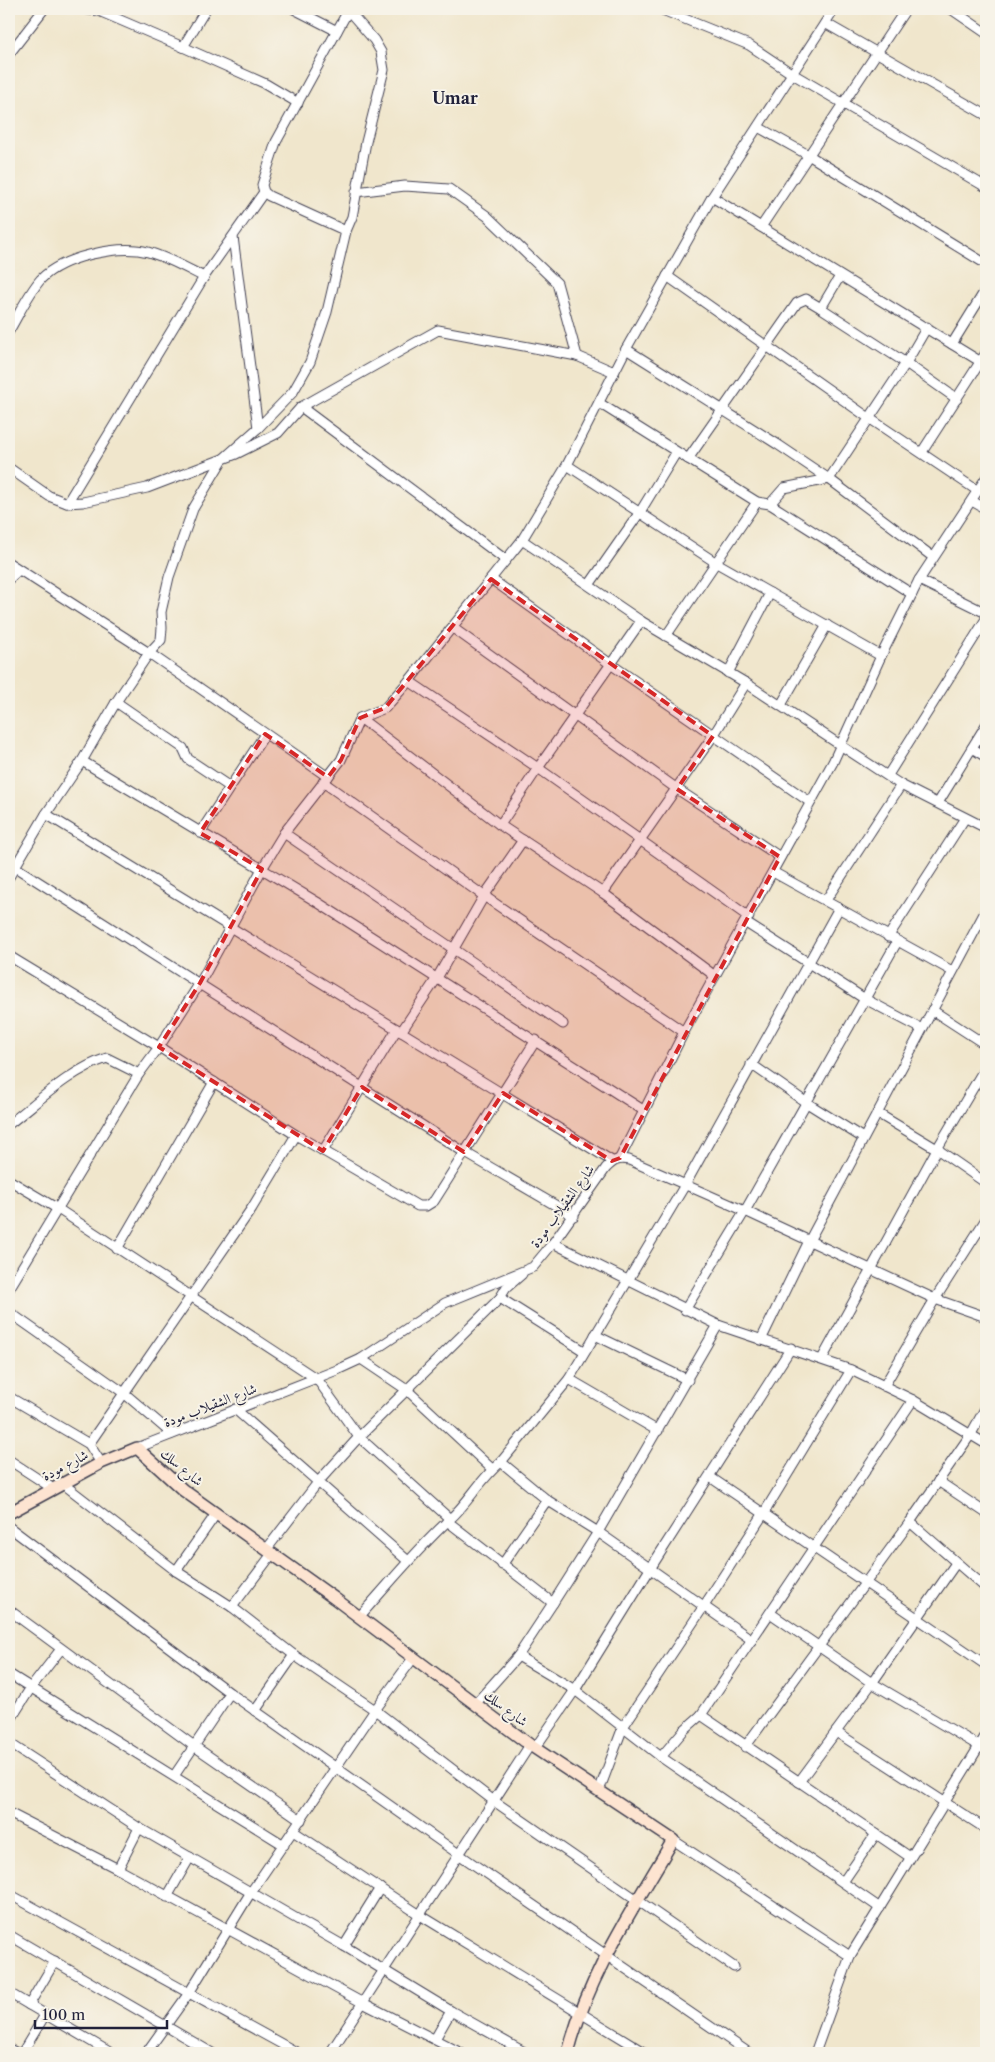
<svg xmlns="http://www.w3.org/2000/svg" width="995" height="2062" font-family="'Libre Caslon Text',Amiri,serif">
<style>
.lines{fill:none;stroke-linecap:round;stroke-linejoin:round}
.street-casing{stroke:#413f51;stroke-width:11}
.secondary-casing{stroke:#413f51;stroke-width:14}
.street{stroke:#fff;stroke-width:9}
.secondary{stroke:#fde4d1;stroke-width:11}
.marked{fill:#d62828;fill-opacity:0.2;stroke:#d62828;stroke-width:4;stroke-dasharray:10 6;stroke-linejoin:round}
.labels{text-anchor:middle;stroke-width:4;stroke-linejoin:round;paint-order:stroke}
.street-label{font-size:14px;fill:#22223b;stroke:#f7f3e8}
.quarter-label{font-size:16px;font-weight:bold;fill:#22223b;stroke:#f7f3e8}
</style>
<rect width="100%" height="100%" fill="#f7f3e8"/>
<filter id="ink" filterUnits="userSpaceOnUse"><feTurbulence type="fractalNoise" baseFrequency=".02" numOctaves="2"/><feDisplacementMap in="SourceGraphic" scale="10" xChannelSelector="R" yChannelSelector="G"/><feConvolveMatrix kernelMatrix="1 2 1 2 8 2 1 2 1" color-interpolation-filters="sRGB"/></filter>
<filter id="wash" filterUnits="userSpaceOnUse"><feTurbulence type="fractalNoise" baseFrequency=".0096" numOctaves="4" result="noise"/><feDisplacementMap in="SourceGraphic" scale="20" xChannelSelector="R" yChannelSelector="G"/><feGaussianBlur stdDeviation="1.12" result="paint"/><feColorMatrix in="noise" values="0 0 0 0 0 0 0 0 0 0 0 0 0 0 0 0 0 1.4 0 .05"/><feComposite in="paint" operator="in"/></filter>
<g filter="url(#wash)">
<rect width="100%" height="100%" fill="#f0e6cc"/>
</g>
<g filter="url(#ink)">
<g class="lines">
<defs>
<g id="street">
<polyline points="82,9 99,11 183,47 266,84 298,103"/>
<polyline points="294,9 337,31"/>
<polyline points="660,9 749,45 791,73 986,187"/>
<polyline points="951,9 986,33"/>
<polyline points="825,23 986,115"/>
<polyline points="183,47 206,9"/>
<polyline points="9,54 44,9"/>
<polyline points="758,127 810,156 986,264"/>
<polyline points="356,192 405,186 449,189 487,216 557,283 577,356"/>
<polyline points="712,197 986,365"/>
<polyline points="761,227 906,9"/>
<polyline points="346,231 269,196 264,192 262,185 276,142 349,9"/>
<polyline points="233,237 258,428"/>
<polyline points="667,276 869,418 978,491"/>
<polyline points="821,308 840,276"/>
<path d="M9,331C19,314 28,294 41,279C62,257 119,244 148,252C167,257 186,268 204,277"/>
<polyline points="952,344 986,289"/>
<polyline points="626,349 777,444 829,479 933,557"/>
<polyline points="599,403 757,502 770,504 912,594"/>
<polyline points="301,407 506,560"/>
<polyline points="922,452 986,353"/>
<polyline points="688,459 797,303 806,299 821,308 906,363 957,399"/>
<polyline points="567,465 715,562 881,656"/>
<polyline points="9,468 49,496 67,503 83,502 147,488 236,454 278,433 301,407 438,330 577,356 614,372"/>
<polyline points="972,501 986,509"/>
<polyline points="67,503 204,277 264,192"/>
<polyline points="770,504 784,488 829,479 906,363 927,327"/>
<polyline points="522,540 641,621 746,683 901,785 986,828"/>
<polyline points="9,563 149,653 328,777"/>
<polyline points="9,579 19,570"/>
<polyline points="491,579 612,665 810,802"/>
<polyline points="919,580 986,613"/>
<polyline points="589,585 640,512 676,453"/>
<polyline points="453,628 677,789 780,857"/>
<polyline points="666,636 757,502"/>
<polyline points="728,673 770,593"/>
<polyline points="409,681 538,768 749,917"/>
<polyline points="116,702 183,748 188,759 230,787"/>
<polyline points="781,705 827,625"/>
<polyline points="360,718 500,825 603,893 715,976"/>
<polyline points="972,748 986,757"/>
<polyline points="82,761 317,902 643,1110"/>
<polyline points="888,775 986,619"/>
<polyline points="323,782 484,896 684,1032"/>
<polyline points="938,803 986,725"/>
<polyline points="46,814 612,1161"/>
<polyline points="500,825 538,768 641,621"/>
<polyline points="200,833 265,734"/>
<polyline points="284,833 563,1024"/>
<polyline points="15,867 464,1152 574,1216"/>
<polyline points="773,872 952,971"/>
<polyline points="9,877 46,814 82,761 116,702 149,653 161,640 162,628 161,612 169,577 193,509 223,459 258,428 293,392 310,362 327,312 346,231 352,217 366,142 384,70 381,52 374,40 348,10"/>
<polyline points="603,893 713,736 746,683"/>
<polyline points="826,900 901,785"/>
<polyline points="746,923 865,999 922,1029"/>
<polyline points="888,937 965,818"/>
<polyline points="9,956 159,1047 296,1135 418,1206 426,1206 434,1201 536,1040"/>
<polyline points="932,1010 986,1045"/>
<polyline points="401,1032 437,978 484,896 523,840"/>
<polyline points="751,1064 807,1103 863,1138"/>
<polyline points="877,1113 937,1149 986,1183"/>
<path d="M9,1124C39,1101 70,1070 107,1058L139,1074"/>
<polyline points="323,1151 397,1029"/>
<polyline points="620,1158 684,1032 833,762 881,656 919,580 986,478"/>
<polyline points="9,1180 58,1209 317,1379 359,1437 450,1519"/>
<polyline points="553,1243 718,1325 851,1370 913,1400 986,1444"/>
<polyline points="117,1249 214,1082"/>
<polyline points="9,1289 139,1074 159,1047 200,983 262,869 284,833 341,760 360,718 385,708 409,681 522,540 567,465 626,349 712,197 834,9"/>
<polyline points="500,1298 584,1351"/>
<polyline points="685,1310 745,1211 897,942"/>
<polyline points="9,1312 124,1393 172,1434"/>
<polyline points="595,1335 688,1380"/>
<polyline points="761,1340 809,1241 986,910"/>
<polyline points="361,1359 407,1390 492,1469"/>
<polyline points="822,1359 937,1149 986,1066"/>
<polyline points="569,1379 658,1431"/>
<polyline points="884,1386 935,1299 986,1219"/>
<polyline points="9,1397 89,1444 101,1463"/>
<polyline points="235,1409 408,1561"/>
<polyline points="89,1444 252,1208 296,1135"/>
<path d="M137,1448L337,1370L361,1359L445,1303L533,1267L553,1243L606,1168C614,1160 618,1158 629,1160L745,1211L935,1299L986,1317"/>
<polyline points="9,1460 52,1488"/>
<polyline points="501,1462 547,1500 598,1532 752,1640"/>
<polyline points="710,1477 986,1665"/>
<polyline points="938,1481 986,1513"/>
<polyline points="62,1483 176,1571 232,1607 294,1655 375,1710 494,1801 734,1967"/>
<polyline points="447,1521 553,1603"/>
<polyline points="910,1522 986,1588"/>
<polyline points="9,1527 230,1693 460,1855 749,2053"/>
<polyline points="266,1550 319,1481 359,1437 500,1298 506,1288 522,1274"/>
<polyline points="502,1565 547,1500"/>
<polyline points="176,1571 216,1514"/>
<polyline points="232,1607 272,1554"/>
<polyline points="9,1610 194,1746 301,1820"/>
<polyline points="770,1613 872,1683 986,1750"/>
<path d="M359,1617C389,1584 417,1549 450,1519C469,1502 481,1478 501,1462L569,1379L685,1185L839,908"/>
<polyline points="518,1656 575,1690 661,1757 880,1908"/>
<polyline points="9,1674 284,1845"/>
<polyline points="476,1703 518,1656 553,1603 598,1532 718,1325"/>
<polyline points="255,1711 294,1655"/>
<polyline points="701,1715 910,1857"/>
<polyline points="9,1722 30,1689 61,1649"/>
<polyline points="836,1732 986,1829"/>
<polyline points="9,1743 139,1828 344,1946 451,2011 526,2053"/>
<polyline points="745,1747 910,1522 971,1434 986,1407"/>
<polyline points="535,1748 575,1690 650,1569 791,1348"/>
<polyline points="661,1757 684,1730 701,1715 913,1400"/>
<polyline points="174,1776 230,1693"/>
<polyline points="799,1782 872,1683 956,1563"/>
<polyline points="599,1791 623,1727 704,1606 764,1513 851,1370"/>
<polyline points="9,1813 118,1869 363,2003 461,2053"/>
<polyline points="293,1831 420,1915 646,2053"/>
<polyline points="673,1840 850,1956"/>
<polyline points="118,1869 139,1828"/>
<polyline points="843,1882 876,1834"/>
<polyline points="9,1894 298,2053"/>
<polyline points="167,1897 190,1857"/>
<polyline points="9,1935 212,2053"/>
<polyline points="344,1946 380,1888"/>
<polyline points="9,1993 111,2053"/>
<polyline points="29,2005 55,1961"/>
<polyline points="435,2039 451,2011"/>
<polyline points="9,2049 17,2053"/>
<polyline points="22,2053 45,2015"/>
<polyline points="146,2053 189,1993 251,1892 375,1710 414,1657"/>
<polyline points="330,2053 530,1745"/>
<polyline points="815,2053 850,1956 986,1735"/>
</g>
<path id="secondary" d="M9,1513L101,1463L137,1448L183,1490L334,1598L530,1745L673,1840C633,1909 588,1975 568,2053"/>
</defs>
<use href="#street" class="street-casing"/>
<use href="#secondary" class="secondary-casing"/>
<use href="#street" class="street"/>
<use href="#secondary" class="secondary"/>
</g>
</g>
<path class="marked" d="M491,579L713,736L677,789L780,857L620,1158L612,1161L503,1093L464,1152L362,1087L323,1151L159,1047L200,983L262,869L200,833L265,734L328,777L341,760L360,718L385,708Z"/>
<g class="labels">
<g class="street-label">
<text transform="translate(562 1206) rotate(-54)" y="5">شارع الشقيلاب مودة</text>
<text transform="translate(210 1405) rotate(-21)" y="5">شارع الشقيلاب مودة</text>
<text transform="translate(65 1465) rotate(-28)" y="5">شارع مودة</text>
<text transform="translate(182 1467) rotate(40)" y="5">شارع سلك</text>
<text transform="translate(506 1708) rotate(37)" y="5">شارع سلك</text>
</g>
<g class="quarter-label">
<text x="455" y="104">Umar</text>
</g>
</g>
<rect width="995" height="2062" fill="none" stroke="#f7f3e8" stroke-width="30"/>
<path d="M35 2020v8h132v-8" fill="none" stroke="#22223b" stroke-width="2.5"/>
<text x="42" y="2020" font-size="15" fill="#22223b" stroke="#f7f3e8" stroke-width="4" paint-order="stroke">100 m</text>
</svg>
